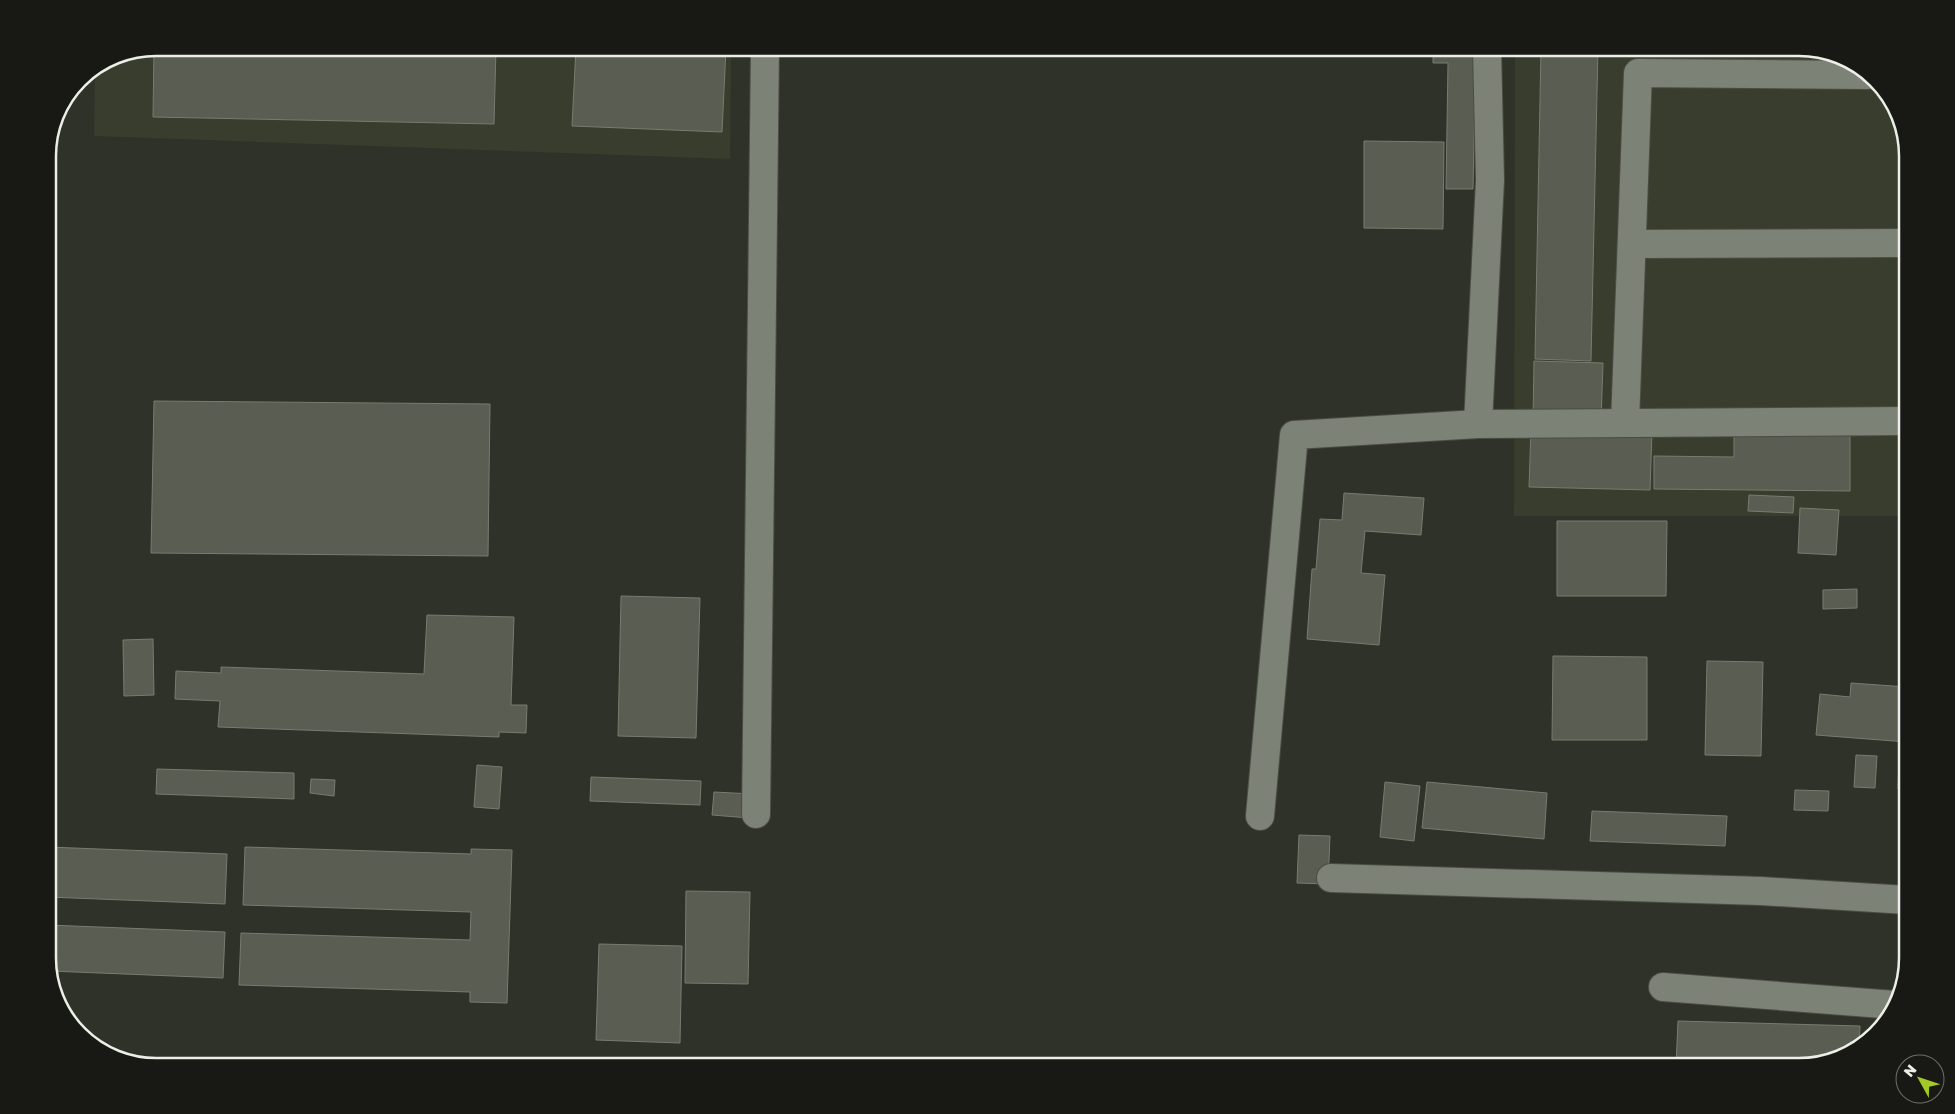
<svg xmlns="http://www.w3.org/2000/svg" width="1955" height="1114" font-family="'Golos Text',sans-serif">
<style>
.built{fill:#383d2d}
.building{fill:#595d52;stroke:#787c70}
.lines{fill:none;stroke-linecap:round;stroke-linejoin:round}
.minor-casing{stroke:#4a4d44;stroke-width:30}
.minor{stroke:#7d8276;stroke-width:28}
.rim{fill:none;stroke:#ecefe8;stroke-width:2.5}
</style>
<rect width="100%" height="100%" fill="#2f3228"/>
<g class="built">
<polygon points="156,48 731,48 730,159 94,136 95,69 115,56"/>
<polygon points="1515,48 1799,48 1853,62 1889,96 1907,150 1907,516 1514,516"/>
</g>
<g class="building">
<polygon points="154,48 496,48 494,124 153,117"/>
<polygon points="576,48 726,48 722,132 572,126"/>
<polygon points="1433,48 1476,48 1473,189 1446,189 1448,63 1433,63"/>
<polygon points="1541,48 1598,48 1591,361 1535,359"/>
<polygon points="1364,141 1444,142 1443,229 1364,228"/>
<polygon points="1534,361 1603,363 1601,423 1533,421"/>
<polygon points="154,401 490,404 488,556 151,553"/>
<polygon points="1734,426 1850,427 1850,491 1654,489 1654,456 1734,457"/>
<polygon points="1531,428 1652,431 1650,490 1529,487"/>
<polygon points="1344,493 1424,498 1421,535 1365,531 1361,573 1385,575 1379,645 1307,639 1312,569 1316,569 1320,519 1342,520"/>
<polygon points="1749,495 1794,497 1793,513 1748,511"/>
<polygon points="1800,508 1839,510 1836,555 1798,553"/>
<polygon points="1557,521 1667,521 1666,596 1557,596"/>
<polygon points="1857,589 1857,608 1823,609 1823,590"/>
<polygon points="621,596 700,598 696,738 618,736"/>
<polygon points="427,615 514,617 511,705 527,705 526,733 499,732 499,737 218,727 220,701 175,699 176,671 221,673 221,667 424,674"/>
<polygon points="153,639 154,695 124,696 123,640"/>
<polygon points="1553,656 1647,657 1647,740 1552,740"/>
<polygon points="1707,661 1763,662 1761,756 1705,755"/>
<polygon points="1851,683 1907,687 1907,742 1816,735 1820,694 1850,697"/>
<polygon points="1856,755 1877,756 1875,788 1854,787"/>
<polygon points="1899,758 1907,758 1907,789 1898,789"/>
<polygon points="477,765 502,767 499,809 474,807"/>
<polygon points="157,769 294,773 294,799 156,794"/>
<polygon points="591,777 701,781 700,805 590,801"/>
<polygon points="311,779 335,780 334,796 310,793"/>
<polygon points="1385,782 1420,786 1414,841 1380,837"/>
<polygon points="1427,782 1547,793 1544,839 1422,828"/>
<polygon points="1795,790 1829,791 1828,811 1794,810"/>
<polygon points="714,792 752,794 750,818 712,815"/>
<polygon points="1592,811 1727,816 1725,846 1590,841"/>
<polygon points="1907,816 1907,856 1906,856"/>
<polygon points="1299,835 1330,836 1328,884 1297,883"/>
<polygon points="48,847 227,854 225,904 48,897"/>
<polygon points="245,847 471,854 471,849 512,850 507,1003 470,1002 470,992 239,985 241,933 470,940 471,912 243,905"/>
<polygon points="686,891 750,892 748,984 685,983"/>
<polygon points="48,925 225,932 223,978 50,971 48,964"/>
<polygon points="599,944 682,946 680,1043 596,1040"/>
<polygon points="1678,1021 1860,1026 1859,1046 1853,1052 1799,1066 1676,1066"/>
</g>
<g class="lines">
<defs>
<g id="minor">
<polyline points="1632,244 1907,243"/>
<polyline points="1625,423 1638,73 1867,75"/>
<polyline points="1478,424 1907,421"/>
<polyline points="756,814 765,48"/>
<polyline points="1260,816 1294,435 1478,424 1490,180 1487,48"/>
<polyline points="1331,878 1761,891 1907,900"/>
<polyline points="1663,987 1895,1005"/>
</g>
</defs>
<use href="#minor" class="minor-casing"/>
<use href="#minor" class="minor"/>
</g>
<path d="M0 0H1955V1114H0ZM156 56H1799A100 100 0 0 1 1899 156V958A100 100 0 0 1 1799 1058H156A100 100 0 0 1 56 958V156A100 100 0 0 1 156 56Z" fill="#181914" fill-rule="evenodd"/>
<path class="rim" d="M156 56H1799A100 100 0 0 1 1899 156V958A100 100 0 0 1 1799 1058H156A100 100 0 0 1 56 958V156A100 100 0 0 1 156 56Z"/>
<g transform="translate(1920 1079) rotate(310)"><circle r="24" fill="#181914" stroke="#6d6f69"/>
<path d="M0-4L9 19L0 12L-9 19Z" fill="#a3c926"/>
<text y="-8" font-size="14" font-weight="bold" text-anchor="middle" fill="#ecefe8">N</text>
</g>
</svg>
